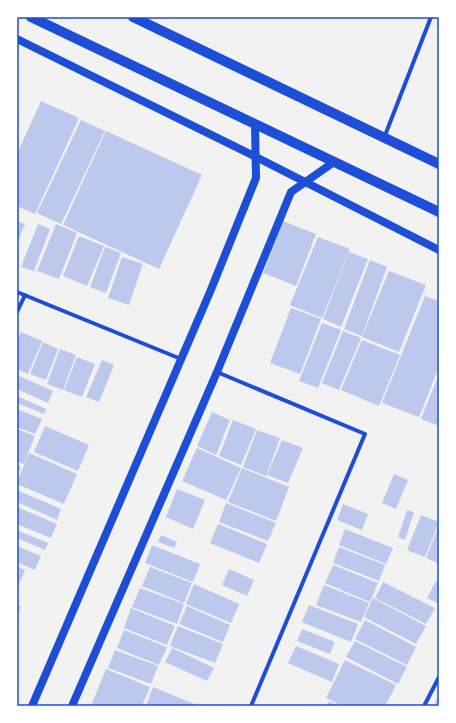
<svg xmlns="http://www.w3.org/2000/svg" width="456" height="723" font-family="Helvetica,sans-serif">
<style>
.building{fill:#bdc9ec}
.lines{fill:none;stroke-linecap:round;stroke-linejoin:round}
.minor{stroke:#1d4ed8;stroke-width:4}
.secondary{stroke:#1d4ed8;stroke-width:8}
.primary{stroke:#1d4ed8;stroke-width:10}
.neatline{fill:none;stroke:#1d4ed8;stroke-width:1.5}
</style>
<rect width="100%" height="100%" fill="#f2f2f2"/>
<g class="building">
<polygon points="41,101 79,118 35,214 17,206 17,154"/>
<polygon points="81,120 105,131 61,224 37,213"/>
<polygon points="106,131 202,175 159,269 63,225"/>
<polygon points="17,221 25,224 17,244"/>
<polygon points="283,221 316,234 296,286 263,273"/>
<polygon points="38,224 50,229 34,271 21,267"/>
<polygon points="56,224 77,233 59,279 37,271"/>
<polygon points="79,236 104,246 87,286 63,276"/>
<polygon points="318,237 350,249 322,318 290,305"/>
<polygon points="105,247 121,253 106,293 90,287"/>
<polygon points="349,252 368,259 341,327 323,319"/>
<polygon points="122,257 143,264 129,305 108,298"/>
<polygon points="370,260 387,267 362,336 344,329"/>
<polygon points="389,271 426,285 399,352 362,337"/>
<polygon points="425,296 439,301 439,367 419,417 382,403"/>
<polygon points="291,308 321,319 300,374 270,363"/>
<polygon points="322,323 341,330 318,388 299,381"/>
<polygon points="343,331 361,338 339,390 322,383"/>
<polygon points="21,332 42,341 28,374 17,369 17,342"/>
<polygon points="362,340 400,355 379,406 341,390"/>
<polygon points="43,342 58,349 46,380 30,374"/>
<polygon points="60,349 76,355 63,390 47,384"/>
<polygon points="77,357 95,364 82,397 64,390"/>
<polygon points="102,360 114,365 99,402 86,397"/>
<polygon points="439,374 439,426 421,419"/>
<polygon points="17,375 53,391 48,403 17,389"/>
<polygon points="17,396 46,409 44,414 17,403"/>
<polygon points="17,409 42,419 35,434 17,427"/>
<polygon points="212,412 230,420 216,455 197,446"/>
<polygon points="233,420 256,429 241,465 219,456"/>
<polygon points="45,426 89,445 78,471 34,452"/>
<polygon points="17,429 35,436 24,464 17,461"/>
<polygon points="257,430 280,438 266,476 243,467"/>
<polygon points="282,440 303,448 288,483 267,475"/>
<polygon points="197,448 241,468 226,500 182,481"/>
<polygon points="29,453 77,474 64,504 17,484 17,482"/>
<polygon points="17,466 21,467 17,476"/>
<polygon points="242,468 289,487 276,521 228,502"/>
<polygon points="394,474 408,480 396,509 382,503"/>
<polygon points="177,489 205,500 193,529 166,517"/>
<polygon points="17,490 61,509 57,520 17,502"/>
<polygon points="226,503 276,523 268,541 219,522"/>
<polygon points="343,504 368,514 362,530 337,520"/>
<polygon points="17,507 57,524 51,538 17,524"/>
<polygon points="407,510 414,512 405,540 398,537"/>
<polygon points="421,515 439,522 425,557 407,550"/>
<polygon points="218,524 267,544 259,563 210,543"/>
<polygon points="439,525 439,564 426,558"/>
<polygon points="345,529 393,548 386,564 339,545"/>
<polygon points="17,530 48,543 45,550 17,538"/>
<polygon points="161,535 177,542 174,548 158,542"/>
<polygon points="152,545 200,564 193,582 145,563"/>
<polygon points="17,546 41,556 35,570 17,562"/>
<polygon points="339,547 385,565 379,581 333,563"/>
<polygon points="333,565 378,583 370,602 325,583"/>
<polygon points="17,567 25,570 17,589"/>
<polygon points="150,567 192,583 184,603 142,586"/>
<polygon points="229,569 254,580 247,596 222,585"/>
<polygon points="436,581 439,582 439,600 437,603 427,598"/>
<polygon points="383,582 435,608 426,624 375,598"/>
<polygon points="194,584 239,604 231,623 186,604"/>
<polygon points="324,585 369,603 361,622 316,605"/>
<polygon points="140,588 184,604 177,624 132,607"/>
<polygon points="373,598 426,626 416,644 364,617"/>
<polygon points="17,605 21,607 17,616"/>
<polygon points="309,605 358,624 351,642 302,622"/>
<polygon points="187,606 230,625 223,642 179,624"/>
<polygon points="131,608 175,626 167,645 124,628"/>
<polygon points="365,620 416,647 407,665 355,639"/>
<polygon points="178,626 223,644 215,663 170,646"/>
<polygon points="302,629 335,642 330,654 297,641"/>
<polygon points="124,630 167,647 159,665 117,648"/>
<polygon points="355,641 407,667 398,684 346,657"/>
<polygon points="296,646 339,664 332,682 288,663"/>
<polygon points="172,648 214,668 207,681 165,662"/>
<polygon points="115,650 158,666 151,684 108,668"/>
<polygon points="345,660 396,685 385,706 342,706 326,698"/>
<polygon points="106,669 150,687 142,706 91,706"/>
<polygon points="153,687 199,706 146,706"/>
<polygon points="439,695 439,706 433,706 434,705"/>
<polygon points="329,701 338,706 327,706"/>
</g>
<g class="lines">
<g class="minor">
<polyline points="384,138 431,17"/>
<polyline points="17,292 181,359"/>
<polyline points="17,312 25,295"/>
<polyline points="217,372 365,434 251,706"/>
<polyline points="424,706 439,677"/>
</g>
<g class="secondary">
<polyline points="17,39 256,157 439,250"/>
<polyline points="32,706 210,292 256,178 255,124"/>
<polyline points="72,706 217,372 291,192 334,162"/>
</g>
<g class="primary">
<polyline points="31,17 439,212"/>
<polyline points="133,17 439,164"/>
</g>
</g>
<rect width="456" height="723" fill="none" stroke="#ffffff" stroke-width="36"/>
<rect x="18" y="18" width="420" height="687" class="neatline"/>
</svg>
